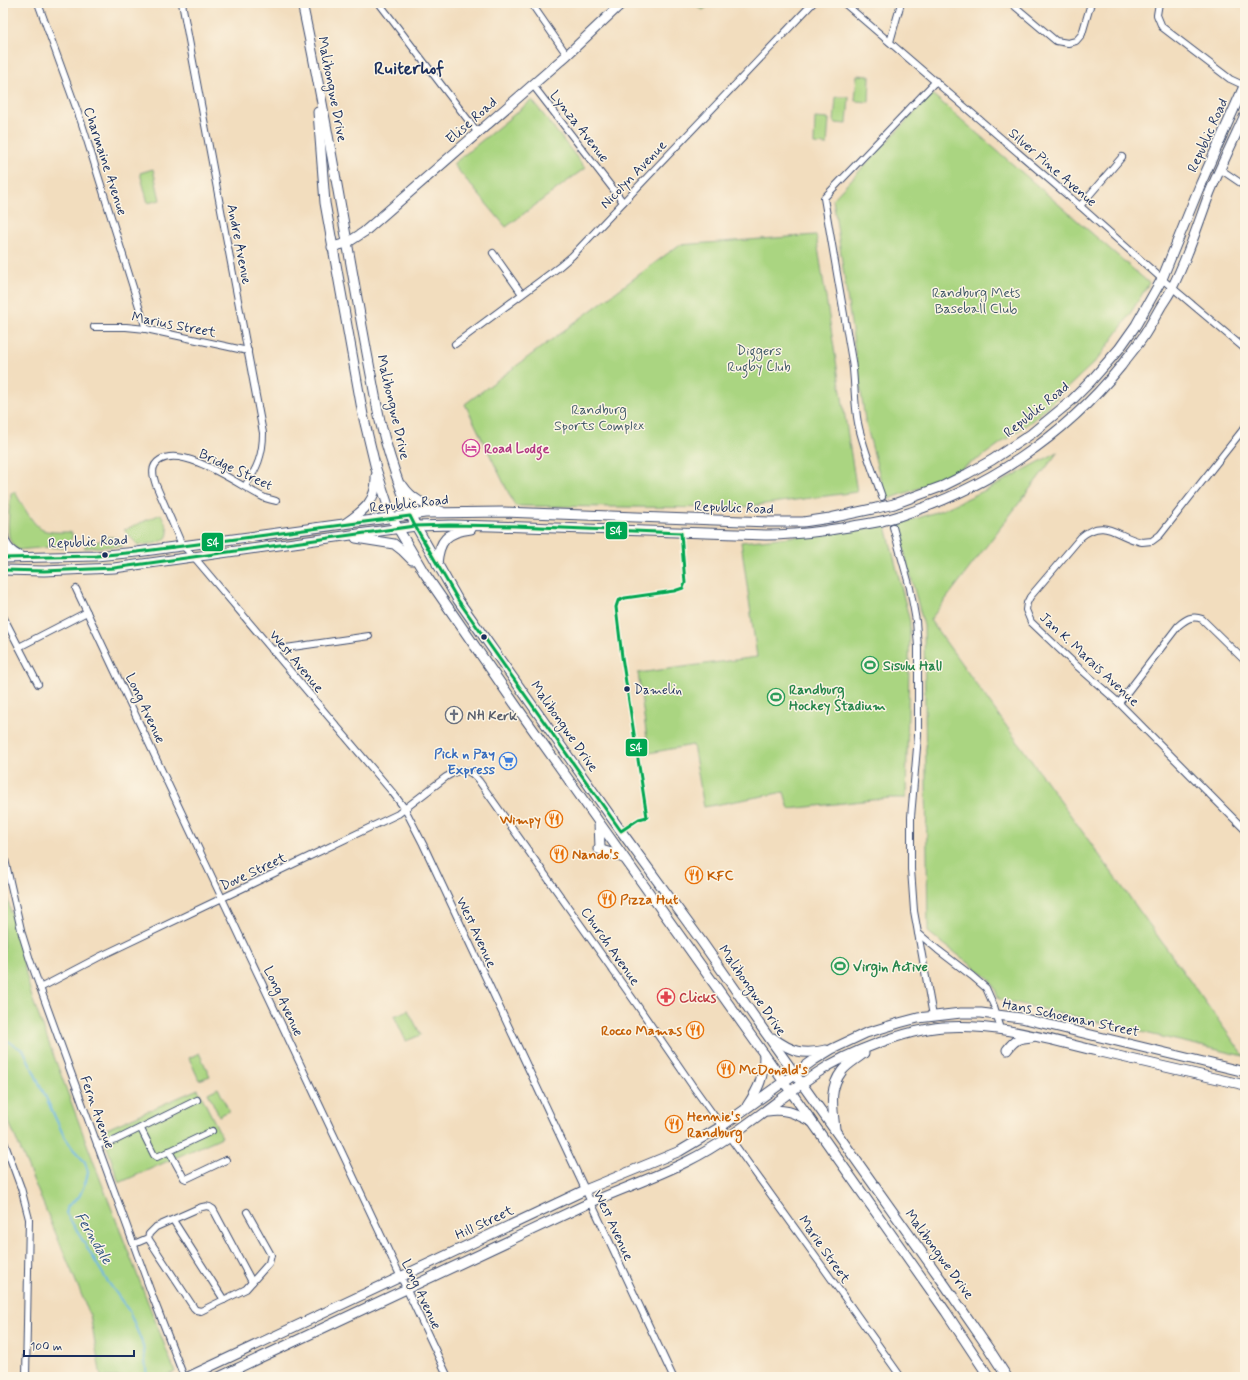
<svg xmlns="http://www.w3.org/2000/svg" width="1248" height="1380" font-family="Mynerve,sans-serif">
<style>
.green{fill:#aad581;stroke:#628270}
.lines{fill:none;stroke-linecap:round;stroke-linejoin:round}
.stream{stroke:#6cb7e5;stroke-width:2}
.street-tunnel{stroke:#c7baab;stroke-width:6;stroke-dasharray:6 3;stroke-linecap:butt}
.street-casing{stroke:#3b496c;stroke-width:8}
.secondary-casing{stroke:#3b496c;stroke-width:11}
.street{stroke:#fff;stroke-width:6}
.secondary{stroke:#fff;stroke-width:9}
.secondary-bridge-casing{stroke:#3b496c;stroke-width:11;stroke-linecap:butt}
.secondary-bridge{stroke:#fff;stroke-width:9}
.bus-1-casing{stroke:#fcf5e5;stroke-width:6}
.bus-1{stroke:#00a651;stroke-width:3}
.bus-dot{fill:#1b2f5e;stroke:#fcf5e5;stroke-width:1.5}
.labels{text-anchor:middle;stroke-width:3;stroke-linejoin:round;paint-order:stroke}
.bus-label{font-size:13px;fill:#1b2f5e;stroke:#fcf5e5;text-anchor:start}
.street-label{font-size:14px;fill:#1b2f5e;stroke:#fcf5e5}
.park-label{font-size:14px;fill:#3f5867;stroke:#fcf5e5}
.hotel-label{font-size:14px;font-weight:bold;fill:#b23c85;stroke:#fcf5e5;text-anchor:start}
.leisure-label{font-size:14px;font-weight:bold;fill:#27864d;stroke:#fcf5e5;text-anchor:start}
.worship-label{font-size:14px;font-weight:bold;fill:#5b616d;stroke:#fcf5e5;text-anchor:start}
.shop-label{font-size:14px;font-weight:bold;fill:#366cbe;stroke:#fcf5e5;text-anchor:end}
.food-label{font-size:14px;font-weight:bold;fill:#c56008;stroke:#fcf5e5;text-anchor:start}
.health-label{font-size:14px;font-weight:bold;fill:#be3a42;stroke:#fcf5e5;text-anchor:start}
.water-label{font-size:15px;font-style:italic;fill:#335886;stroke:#fcf5e5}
.district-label{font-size:18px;font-weight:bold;fill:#1b2f5e;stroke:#fcf5e5}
.line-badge{stroke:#fcf5e5;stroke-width:1.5}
.badge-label{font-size:11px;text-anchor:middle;font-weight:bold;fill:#fff}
</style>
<rect width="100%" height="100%" fill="#fcf5e5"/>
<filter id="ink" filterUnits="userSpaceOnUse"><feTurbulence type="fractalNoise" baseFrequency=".025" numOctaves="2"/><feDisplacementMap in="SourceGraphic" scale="8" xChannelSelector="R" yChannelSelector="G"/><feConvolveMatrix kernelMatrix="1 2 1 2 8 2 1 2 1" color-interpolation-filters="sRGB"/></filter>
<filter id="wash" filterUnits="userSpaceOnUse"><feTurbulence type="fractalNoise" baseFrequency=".012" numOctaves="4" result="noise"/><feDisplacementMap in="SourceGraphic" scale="16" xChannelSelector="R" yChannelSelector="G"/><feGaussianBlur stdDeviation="0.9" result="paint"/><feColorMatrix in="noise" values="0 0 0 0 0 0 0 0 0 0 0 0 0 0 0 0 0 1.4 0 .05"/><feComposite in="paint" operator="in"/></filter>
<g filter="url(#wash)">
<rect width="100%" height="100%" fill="#f2ddbe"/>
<g class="green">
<polygon points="693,3 712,3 703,10"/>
<polygon points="857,75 870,76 869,102 855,101"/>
<polygon points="932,94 1149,283 1125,322 1098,359 1033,420 980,458 936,482 886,500 865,420 833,199"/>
<polygon points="836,97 849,97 847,124 834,123"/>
<polygon points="532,100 585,168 506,227 453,164"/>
<polygon points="815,118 829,119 827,145 814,144"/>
<polygon points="153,169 160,200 148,203 140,173"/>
<polygon points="816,235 857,492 734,508 515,506 465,404 679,245"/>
<polygon points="1058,452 930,620 1244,1056 999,999 991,980 928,932 924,626 897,525 942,510 988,489"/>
<path d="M15,492C20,501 34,527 43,530C52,533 62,532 71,532L73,536L67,545L63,548L49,547L18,550C15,547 12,545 10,540C6,531 10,504 11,493Z"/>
<path d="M161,514C163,519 168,527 168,532C168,545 146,544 138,545L124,530Z"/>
<polygon points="886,526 910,622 906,798 890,798 789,809 784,792 704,807 693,745 649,753 638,673 757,657 741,542 856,530"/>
<polygon points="109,537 113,537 123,546 84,548 86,544 94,543"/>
<polygon points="3,880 32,998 102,1184 175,1372 163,1377 101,1377 90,1315 3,1108"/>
<polygon points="408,1010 421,1035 406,1041 394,1016"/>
<polygon points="199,1053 210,1076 199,1080 189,1058"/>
<polygon points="218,1088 229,1111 219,1116 208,1093"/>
<polygon points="198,1089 222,1137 119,1183 102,1131"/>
</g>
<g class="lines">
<polyline class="stream" points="3,1038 24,1051 63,1134 73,1149 85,1162 88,1172 86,1181 79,1197 69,1205 66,1209 66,1213 106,1279 129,1311 143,1345 147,1377"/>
</g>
</g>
<g filter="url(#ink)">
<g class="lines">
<polyline class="street-tunnel" points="882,497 891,521"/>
<defs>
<g id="street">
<polyline points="38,3 82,124 146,329"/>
<path d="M182,3L263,433C263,455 257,469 245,486"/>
<polyline points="379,3 478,133"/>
<polyline points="531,3 567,55"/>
<polyline points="844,3 1080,206 1162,279 1245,349"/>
<polyline points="1011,3 1056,41 1068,43 1076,41 1082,34 1091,3"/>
<polyline points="1159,3 1157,15 1162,27 1230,79 1245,86"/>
<polyline points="890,42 901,3"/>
<polyline points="532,84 623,202"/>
<polyline points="1220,169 1245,186"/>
<polyline points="1080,206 1122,157"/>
<polyline points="493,253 522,294"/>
<polyline points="94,327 126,327 146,329 248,351"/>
<polyline points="455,344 559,267 572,256 813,3"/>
<path d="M1245,427L1160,535L1152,541L1142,542C1117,537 1105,517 1081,537L1030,597L1027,603L1026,610L1031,622L1076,665L1119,703L1245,830"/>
<path d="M882,497C874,473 863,448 858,423C854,402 855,381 852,361L824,198L936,81"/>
<path d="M276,501C273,500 268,499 265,498C241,487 186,445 160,460C150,466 153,476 156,485L182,545L194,557L393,793L405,809L423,844L673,1377"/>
<polyline points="893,527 910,588 916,621 918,647 918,736 911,817 911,869 914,911 933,1016"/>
<polyline points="76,589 448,1377"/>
<polyline points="3,616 38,684"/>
<polyline points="19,647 87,612"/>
<polyline points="272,650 369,636"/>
<path d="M1119,703L1178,626C1186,619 1192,615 1202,619L1245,661"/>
<polyline points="3,851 22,934 30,960 152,1295 184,1377"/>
<polyline points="918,933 938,950 972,976 986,988 994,1006 1001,1029"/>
<path d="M40,988L101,956L398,814L446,777C461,768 468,767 479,781L633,999L692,1085L820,1263L901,1377"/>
<polyline points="141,1129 154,1155 157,1157 212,1131"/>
<polyline points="3,1139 21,1188 29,1219 26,1377"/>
<polyline points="97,1145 116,1140 197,1100"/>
<polyline points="169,1151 184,1178 186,1179 226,1160"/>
<polyline points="173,1220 224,1300"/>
<polyline points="148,1238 194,1308 196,1310 201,1311 246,1289 269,1263 271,1255 247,1212"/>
<path d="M134,1244L148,1238L149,1234L156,1227L199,1208C205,1206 208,1205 213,1209L252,1282"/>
</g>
<g id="secondary">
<path d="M302,3C332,141 352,282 380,421C386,445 393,468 402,492C406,503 410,515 416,526L458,600L621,831L702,942L765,1032L945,1285L989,1349L1007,1377"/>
<polyline points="318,112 325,203 363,415 376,469 392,518 423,571 519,710 784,1082 946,1312 989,1377"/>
<polyline points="332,247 347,243 364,232 567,55 622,3"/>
<path d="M403,486C412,500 426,505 441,511"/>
<polyline points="894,504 943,486 967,474 992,460 1031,434 1071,401 1090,382 1119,349 1136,325 1162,279 1201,183 1245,84"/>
<path d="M899,516C986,489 1064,437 1121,366C1129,355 1138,345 1145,334C1150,326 1155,317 1160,308C1164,301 1169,295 1172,288C1188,257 1198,224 1210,192C1221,166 1233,141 1245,115"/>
<path d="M346,523C365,510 377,500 376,476"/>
<path d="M3,535C5,547 11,552 21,557"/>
<polyline points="356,538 394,544 403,551 412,560"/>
<polyline points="3,558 96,556 137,552 425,513 504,512 769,522 803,522 830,518 877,508"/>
<path d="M437,564C439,540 447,532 471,529"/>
<path d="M3,570L44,571L114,568L416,526L452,525L492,526L766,535C806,535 844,528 882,521"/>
<polyline points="599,823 600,847"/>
<polyline points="598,849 608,852 623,858"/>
<path d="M773,1038C792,1052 803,1055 826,1050"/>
<path d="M1007,1050C1015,1039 1019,1038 1032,1037"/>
<path d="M747,1106C759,1088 764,1077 764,1054"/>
<path d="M767,1111C785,1108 794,1113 810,1121"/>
<path d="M835,1129C833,1109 828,1089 842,1071C847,1064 857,1059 864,1053"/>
<polyline points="188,1377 585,1190 680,1151 722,1126 814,1060 832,1049 866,1033 899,1023 918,1018 961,1013 981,1013 1021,1018 1245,1072"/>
<path d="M219,1377C341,1319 463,1262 585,1205C618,1190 654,1178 688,1161C734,1138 774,1102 817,1073C848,1052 906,1030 943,1027C996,1023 1046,1039 1097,1051C1147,1063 1196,1074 1245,1085"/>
</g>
</defs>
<use href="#street" class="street-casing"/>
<use href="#secondary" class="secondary-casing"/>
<use href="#street" class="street"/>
<use href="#secondary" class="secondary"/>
<defs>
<g id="secondary-bridge">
<polyline points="877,508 894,504"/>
<polyline points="882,521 899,516"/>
</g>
</defs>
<use href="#secondary-bridge" class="secondary-bridge-casing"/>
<use href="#secondary-bridge" class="secondary-bridge"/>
<defs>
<g id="bus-1">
<polygon points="449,525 515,526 681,533 685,583 683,588 674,591 625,598 618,601 616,607 622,657 647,817 639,819 621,831 458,600 415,526"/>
<polyline points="3,558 96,556 137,552 410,516 415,526"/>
<polyline points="3,570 44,571 114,568 415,526"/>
</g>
</defs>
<use href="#bus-1" class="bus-1-casing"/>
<use href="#bus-1" class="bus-1"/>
</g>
</g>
<defs>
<symbol id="hotel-ring" viewBox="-11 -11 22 22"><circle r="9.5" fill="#fcf5e5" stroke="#d1479c" stroke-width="1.5"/><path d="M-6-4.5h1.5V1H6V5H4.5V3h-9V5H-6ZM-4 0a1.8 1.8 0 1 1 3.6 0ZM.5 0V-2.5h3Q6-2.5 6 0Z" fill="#d1479c"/></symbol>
<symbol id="stadium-ring" viewBox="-11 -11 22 22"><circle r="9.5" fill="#fcf5e5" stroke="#2e9e5b" stroke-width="1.5"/><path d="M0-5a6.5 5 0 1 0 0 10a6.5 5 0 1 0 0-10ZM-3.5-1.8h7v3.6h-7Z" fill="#2e9e5b"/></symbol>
<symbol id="church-ring" viewBox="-11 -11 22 22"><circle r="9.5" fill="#fcf5e5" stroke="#6b7280" stroke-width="1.5"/><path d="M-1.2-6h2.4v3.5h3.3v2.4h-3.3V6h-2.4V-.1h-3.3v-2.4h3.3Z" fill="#6b7280"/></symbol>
<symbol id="supermarket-ring" viewBox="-11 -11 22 22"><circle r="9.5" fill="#fcf5e5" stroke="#3f7fe0" stroke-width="1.5"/><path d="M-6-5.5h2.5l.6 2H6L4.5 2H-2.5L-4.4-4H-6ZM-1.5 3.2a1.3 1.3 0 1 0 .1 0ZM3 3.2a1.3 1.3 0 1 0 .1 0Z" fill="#3f7fe0"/></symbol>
<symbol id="restaurant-ring" viewBox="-11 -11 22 22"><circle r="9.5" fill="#fcf5e5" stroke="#e8710a" stroke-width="1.5"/><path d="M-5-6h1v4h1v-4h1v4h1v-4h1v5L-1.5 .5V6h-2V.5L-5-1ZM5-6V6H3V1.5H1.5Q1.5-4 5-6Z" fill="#e8710a"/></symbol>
<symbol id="pharmacy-ring" viewBox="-11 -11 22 22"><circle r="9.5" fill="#fcf5e5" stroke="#e0444e" stroke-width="1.5"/><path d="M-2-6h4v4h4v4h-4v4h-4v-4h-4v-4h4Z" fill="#e0444e"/></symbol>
</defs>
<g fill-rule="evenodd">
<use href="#hotel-ring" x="461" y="438" width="20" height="20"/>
<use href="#stadium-ring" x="860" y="655" width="20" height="20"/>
<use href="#stadium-ring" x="766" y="687" width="20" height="20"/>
<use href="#church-ring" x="444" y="705" width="20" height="20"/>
<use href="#supermarket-ring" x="498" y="751" width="20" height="20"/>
<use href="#restaurant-ring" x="544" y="809" width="20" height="20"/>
<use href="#restaurant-ring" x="549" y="844" width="20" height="20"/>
<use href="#restaurant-ring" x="684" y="865" width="20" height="20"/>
<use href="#restaurant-ring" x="597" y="889" width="20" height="20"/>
<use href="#stadium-ring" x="830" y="956" width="20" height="20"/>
<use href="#pharmacy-ring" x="656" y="987" width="20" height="20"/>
<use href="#restaurant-ring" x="685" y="1020" width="20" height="20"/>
<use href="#restaurant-ring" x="716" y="1059" width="20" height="20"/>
<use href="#restaurant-ring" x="664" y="1114" width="20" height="20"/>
</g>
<g class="bus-dot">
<circle cx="105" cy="555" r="3.5"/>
<circle cx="484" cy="637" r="3.5"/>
<circle cx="627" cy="689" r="3.5"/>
</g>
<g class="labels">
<g class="bus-label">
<text x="634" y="694">Damelin</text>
</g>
<g class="street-label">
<text transform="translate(333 89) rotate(79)" y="5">Malibongwe Drive</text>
<text transform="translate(471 120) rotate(-41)" y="5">Elise Road</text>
<text transform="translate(580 126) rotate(52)" y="5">Lynza Avenue</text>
<text transform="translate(1207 135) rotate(-66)" y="5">Republic Road</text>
<text transform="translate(106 161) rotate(72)" y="5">Charmaine Avenue</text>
<text transform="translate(1053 167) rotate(41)" y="5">Silver Pine Avenue</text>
<text transform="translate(633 174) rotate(-46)" y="5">Nicolyn Avenue</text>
<text transform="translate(240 244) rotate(79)" y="5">Andre Avenue</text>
<text transform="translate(174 324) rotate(11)" y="5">Marius Street</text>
<text transform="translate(394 407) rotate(77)" y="5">Malibongwe Drive</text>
<text transform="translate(1036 409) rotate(-39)" y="5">Republic Road</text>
<text transform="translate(236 469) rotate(25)" y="5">Bridge Street</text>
<text transform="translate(409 503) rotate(-6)" y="5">Republic Road</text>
<text transform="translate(734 507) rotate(2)" y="5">Republic Road</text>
<text transform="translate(88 541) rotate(-3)" y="5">Republic Road</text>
<text transform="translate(1090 659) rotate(43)" y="5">Jan K. Marais Avenue</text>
<text transform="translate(297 661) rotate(50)" y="5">West Avenue</text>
<text transform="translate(146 708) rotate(65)" y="5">Long Avenue</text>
<text transform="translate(565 726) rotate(55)" y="5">Malibongwe Drive</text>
<text transform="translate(253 871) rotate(-25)" y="5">Dove Street</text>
<text transform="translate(477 932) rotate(65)" y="5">West Avenue</text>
<text transform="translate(611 946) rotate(55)" y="5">Church Avenue</text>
<text transform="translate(753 990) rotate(55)" y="5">Malibongwe Drive</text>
<text transform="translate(284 1001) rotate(65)" y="5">Long Avenue</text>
<text transform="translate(1071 1017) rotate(12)" y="5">Hans Schoeman Street</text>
<text transform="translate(98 1112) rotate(70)" y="5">Fern Avenue</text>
<text transform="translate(484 1222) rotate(-25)" y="5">Hill Street</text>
<text transform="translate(614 1225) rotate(65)" y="5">West Avenue</text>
<text transform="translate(825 1249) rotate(55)" y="5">Marie Street</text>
<text transform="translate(940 1254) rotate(54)" y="5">Malibongwe Drive</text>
<text transform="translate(422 1294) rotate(65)" y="5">Long Avenue</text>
</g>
<g class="park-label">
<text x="976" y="297">Randburg Mets<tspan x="976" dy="16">Baseball Club</tspan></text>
<text x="759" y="355">Diggers<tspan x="759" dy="16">Rugby Club</tspan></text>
<text x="599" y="414">Randburg<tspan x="599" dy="16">Sports Complex</tspan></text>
</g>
<g class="hotel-label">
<text x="484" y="453">Road Lodge</text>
</g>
<g class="leisure-label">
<text x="883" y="670">Sisulu Hall</text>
<text x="789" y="694">Randburg<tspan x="789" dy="16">Hockey Stadium</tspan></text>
<text x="853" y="971">Virgin Active</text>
</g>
<g class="worship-label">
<text x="467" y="720">NH Kerk</text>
</g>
<g class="shop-label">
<text x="495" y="758">Pick n Pay<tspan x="495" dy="16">Express</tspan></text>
</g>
<g class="food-label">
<text x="541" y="824" text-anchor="end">Wimpy</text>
<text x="572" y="859">Nando's</text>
<text x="707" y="880">KFC</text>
<text x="620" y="904">Pizza Hut</text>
<text x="682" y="1035" text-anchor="end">Rocco Mamas</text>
<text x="739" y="1074">McDonald's</text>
<text x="687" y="1121">Hennie's<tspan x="687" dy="16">Randburg</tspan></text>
</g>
<g class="health-label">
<text x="679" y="1002">Clicks</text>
</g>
<g class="water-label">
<text transform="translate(94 1238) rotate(59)" y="5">Ferndale</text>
</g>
<g class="district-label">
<text x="409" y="74">Ruiterhof</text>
</g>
</g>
<g class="line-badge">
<rect x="605" y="521" width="23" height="19" rx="4" fill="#00a651"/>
<rect x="201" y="532" width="23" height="20" rx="4" fill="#00a651"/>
<rect x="625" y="738" width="23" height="19" rx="4" fill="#00a651"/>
</g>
<g class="badge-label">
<text x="616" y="534">S4</text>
<text x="213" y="546">S4</text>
<text x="636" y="751">S4</text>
</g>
<rect width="1248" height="1380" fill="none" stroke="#fcf5e5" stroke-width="16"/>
<path d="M24 1350v6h110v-6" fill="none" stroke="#1b2f5e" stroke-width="2"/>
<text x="30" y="1350" font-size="12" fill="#1b2f5e" stroke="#fcf5e5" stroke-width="3" paint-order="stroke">100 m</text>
</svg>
